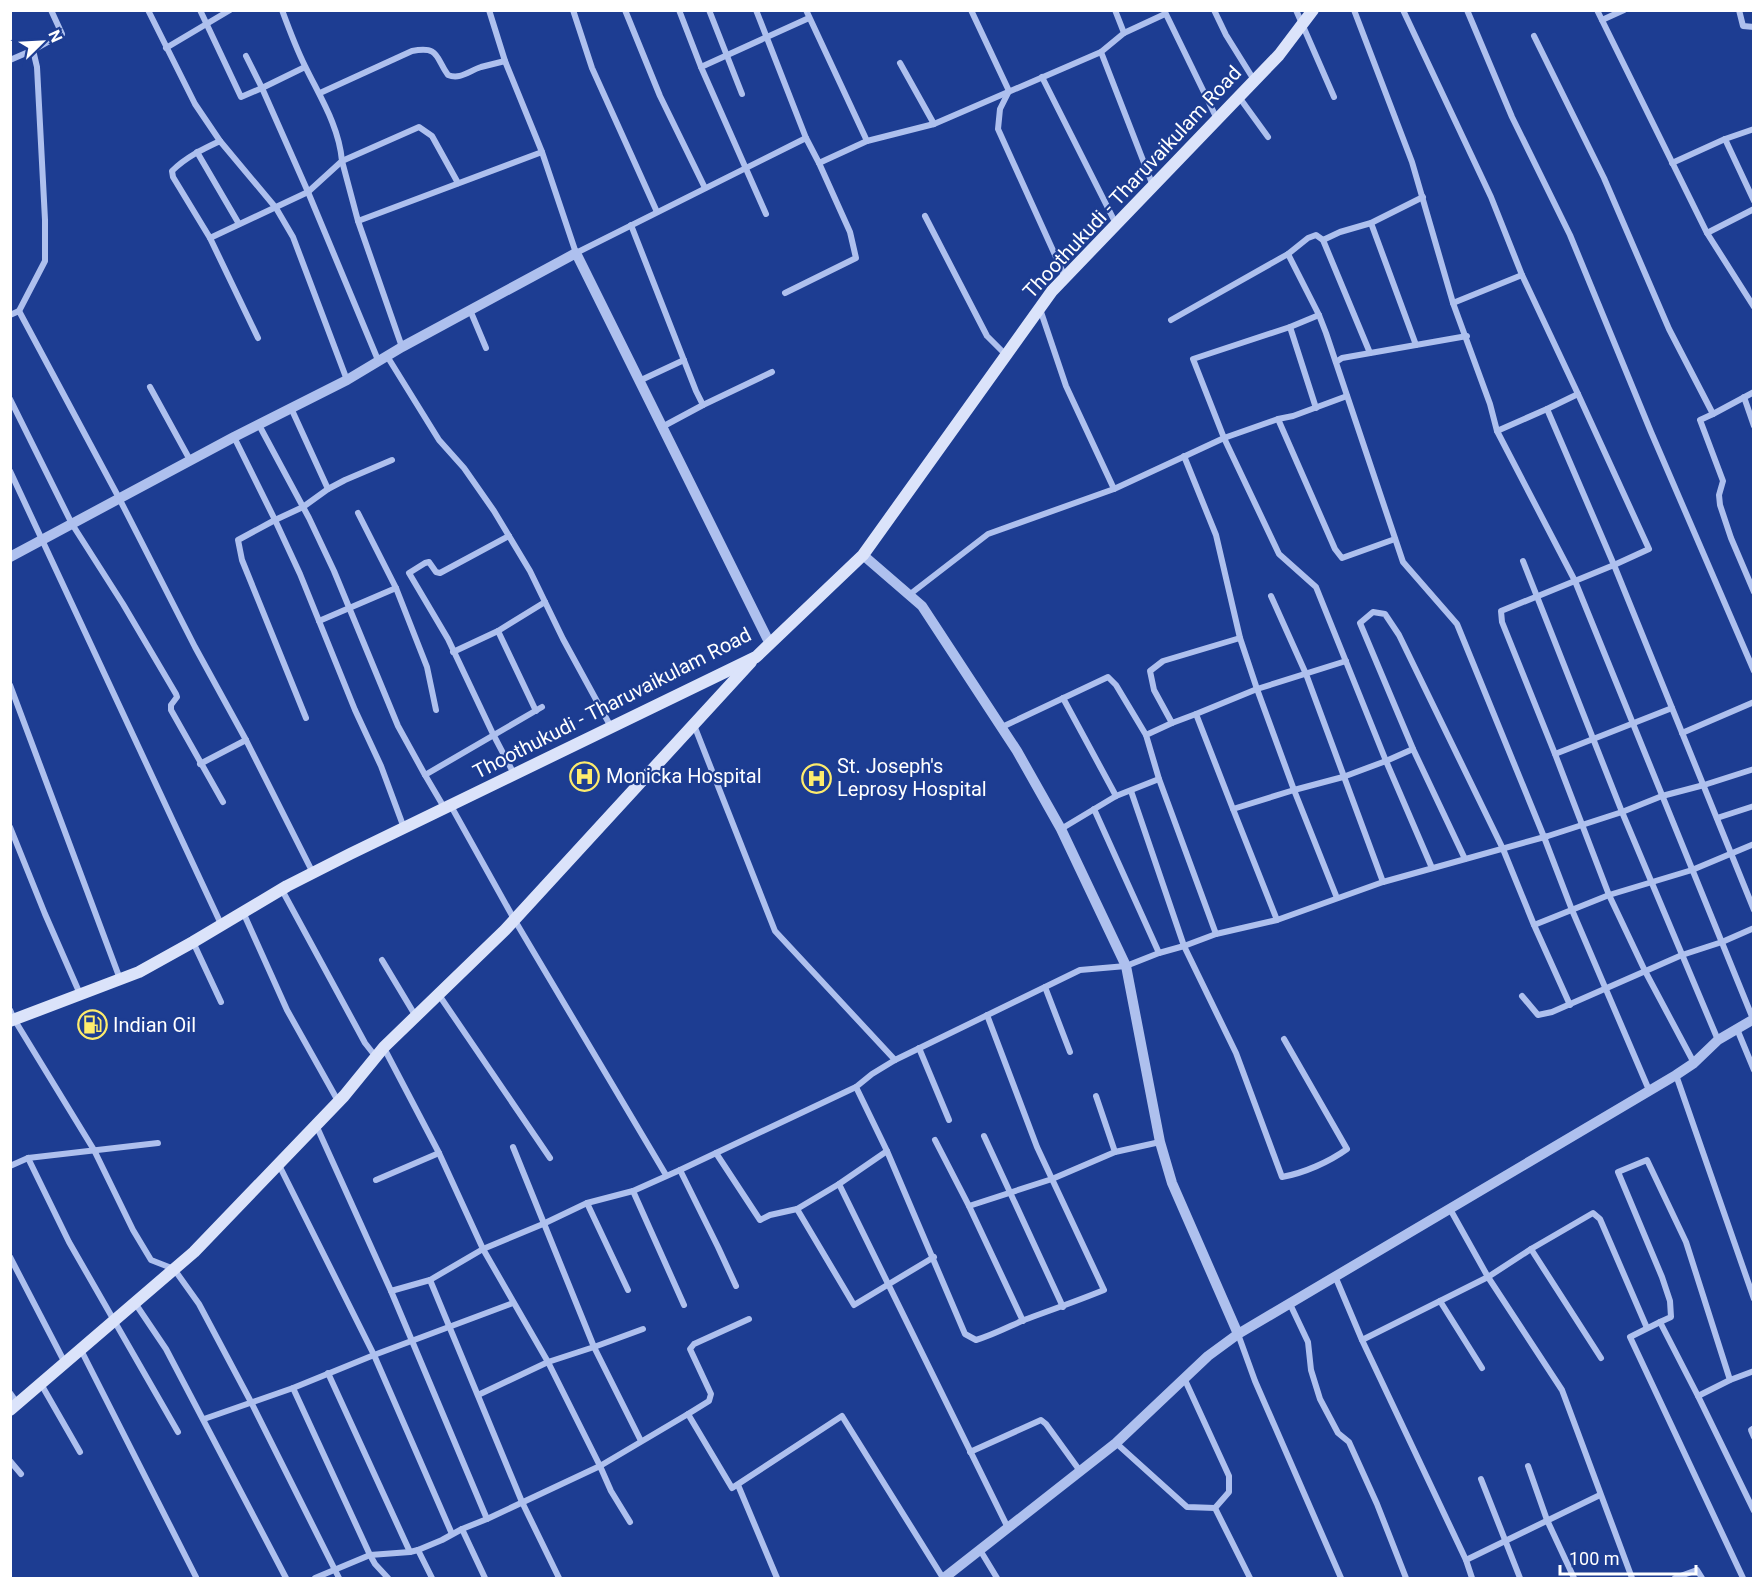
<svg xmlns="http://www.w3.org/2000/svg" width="1764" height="1589" font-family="Roboto,sans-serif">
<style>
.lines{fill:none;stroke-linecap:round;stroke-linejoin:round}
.minor{stroke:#aec0ee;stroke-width:6}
.tertiary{stroke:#aec0ee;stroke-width:10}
.secondary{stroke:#dbe3fa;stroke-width:12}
.labels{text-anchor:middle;stroke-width:4.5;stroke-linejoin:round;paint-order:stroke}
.street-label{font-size:20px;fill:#fff;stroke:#1d3d92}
.poi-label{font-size:20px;fill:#fff;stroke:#1d3d92;text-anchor:start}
</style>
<rect width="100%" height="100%" fill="#1d3d92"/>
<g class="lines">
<g class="minor">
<polyline points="148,10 195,104 220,141"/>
<polyline points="200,10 241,97 262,88 308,192 378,360"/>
<polyline points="489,10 505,61 542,152 576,253 806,138 819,163 867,141"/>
<polyline points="573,10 592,68 657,212"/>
<polyline points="625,10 660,96 705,188"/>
<polyline points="679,10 701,67"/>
<polyline points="709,10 742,94"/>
<polyline points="756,10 806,138"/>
<polyline points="806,10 867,141 934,124 1101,52"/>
<polyline points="971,10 1009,91 1000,109 998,129 1065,277"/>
<polyline points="1115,10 1124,33 1101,52 1153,186"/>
<polyline points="1164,10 1217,119"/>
<polyline points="1214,10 1226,35 1254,80"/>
<polyline points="1296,10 1334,97"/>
<polyline points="1354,10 1412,162 1453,303 1490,404 1497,431 1575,581 1753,1019"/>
<polyline points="1403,10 1491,197 1522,275"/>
<polyline points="1467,10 1512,117 1570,235 1651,432 1754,671"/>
<polyline points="1597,10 1707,233 1754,307"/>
<polyline points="1739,10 1743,26 1754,27"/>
<polyline points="1602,20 1624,10"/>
<polyline points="1124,33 1165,14"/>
<polyline points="1534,36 1604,178 1669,329 1713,414"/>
<polyline points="166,48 230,10"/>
<polyline points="246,56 262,88 305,67"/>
<polyline points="10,60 33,50 62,34 51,10"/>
<polyline points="900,63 934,124"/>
<polyline points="1042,77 1116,224"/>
<path d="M320,93L412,51C440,46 435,57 448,75C460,80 469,71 481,67C489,65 497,63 505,61"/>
<polyline points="1239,97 1268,137"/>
<polyline points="1725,139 1754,201"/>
<polyline points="197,152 239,224"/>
<polyline points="1672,163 1725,139 1754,129"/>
<polyline points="766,214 701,67 809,18"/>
<polyline points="925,216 987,336 1005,354"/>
<polyline points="358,221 342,161 419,127 432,136 458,183"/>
<polyline points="1371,223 1416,345"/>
<polyline points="631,225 696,391 703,405 662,427"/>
<polyline points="1707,233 1754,209"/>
<path d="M210,238L173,177L172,171C186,157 203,149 220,141L276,208L293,237L347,380"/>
<polyline points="1323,240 1340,232 1371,223 1423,197"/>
<polyline points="1288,254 1308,238 1316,235 1323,240 1370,353"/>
<polyline points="785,293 856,258 850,232 819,163"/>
<polyline points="1453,303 1522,275 1578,394 1547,409 1614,565 1754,910"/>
<polyline points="1040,309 1066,386 1114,489 1224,438 1193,359 1290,327 1319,315"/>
<polyline points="470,310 486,348"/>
<polyline points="19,311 45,261 45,220 37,67 33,50"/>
<polyline points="10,315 19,311 119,498 195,647 246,740 313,873"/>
<polyline points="1171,320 1288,254 1319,315 1326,333 1403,562 1457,624 1544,837 1572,910 1649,1090"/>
<polyline points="1290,327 1316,408"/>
<path d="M258,338L210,238L308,192L342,161C339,126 320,97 305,66C296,48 289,29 282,10"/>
<polyline points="402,347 358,221 542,152"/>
<polyline points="387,356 439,440 464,468 494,511 530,571 563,639 611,727"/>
<polyline points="1336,362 1342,358 1467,336"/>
<polyline points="639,381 684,360"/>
<polyline points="150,387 190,460"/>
<polyline points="1754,392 1713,414 1700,420 1723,481 1719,495 1720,505 1731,538 1754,592"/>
<polyline points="1578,394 1649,549 1614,565 1501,611 1502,622 1555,754 1609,895 1645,971 1694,1063"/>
<polyline points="1347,396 1293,416 1278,419 1224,438 1279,554 1316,587 1386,761 1432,868"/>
<polyline points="1744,397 1754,426"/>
<polyline points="10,399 72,524 123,604 176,694 177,697 171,705 171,710 223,802"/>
<polyline points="703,405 772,372"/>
<polyline points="291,408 328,489"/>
<polyline points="1278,419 1335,549 1342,558 1395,539"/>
<polyline points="259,425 309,518 334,571 398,726 425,775 445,809"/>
<polyline points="1497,431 1547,409"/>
<polyline points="234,437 275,520 238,540 242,560 306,718"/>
<polyline points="1184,456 1216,535 1240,638 1257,689 1294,790 1337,898"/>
<polyline points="392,460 345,480 328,489 303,507 275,520 300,574 355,710 381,766 404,828"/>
<polyline points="10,471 221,924"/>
<polyline points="358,513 396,588"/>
<polyline points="509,536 440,573 436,572 429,562 425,563 409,573 448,639 493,734 514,774"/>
<polyline points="1523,561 1622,812 1718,1040"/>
<polyline points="909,595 988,534 1114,489"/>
<polyline points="1271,596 1306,674 1383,882"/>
<polyline points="319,621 396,588 427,667 436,710"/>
<polyline points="453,652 498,631"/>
<polyline points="10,685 120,979"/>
<polyline points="1063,698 1116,796"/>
<polyline points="536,711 498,631 545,602"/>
<polyline points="1196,714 1172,723 1154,690 1150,671 1163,661 1240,638"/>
<polyline points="1172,723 1146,735 1159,779 1216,934"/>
<polyline points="694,725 775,931 895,1060"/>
<polyline points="1002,727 1108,677 1116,685 1146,735"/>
<polyline points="1682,733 1754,702"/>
<polyline points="1555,754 1672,708"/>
<polyline points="200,764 246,740"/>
<polyline points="425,775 542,707"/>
<path d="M1131,791L1184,946L1236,1053L1282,1177C1304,1173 1329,1162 1347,1149L1284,1039"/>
<polyline points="451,806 514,919 666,1175"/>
<polyline points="1094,809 1159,953"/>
<polyline points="1233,809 1196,714 1257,689 1346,661"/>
<polyline points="1717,818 1754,806"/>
<polyline points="10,827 45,914 80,994"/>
<polyline points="1061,829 1116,796 1159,779"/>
<polyline points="1465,859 1413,749 1360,623 1373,612 1385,614 1399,635 1503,849 1534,925 1570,1005"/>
<polyline points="282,890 365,1043 376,1057"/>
<polyline points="243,912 287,1010 338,1101"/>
<polyline points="1277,920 1233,809 1294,790 1343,777 1386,761 1413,749"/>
<polyline points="1534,925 1609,895 1692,870 1754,844"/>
<polyline points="193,942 221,1002"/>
<polyline points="382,960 415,1015"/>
<polyline points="1045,987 1070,1052"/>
<polyline points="439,995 550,1158"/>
<polyline points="1522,996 1538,1015 1552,1012 1682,955 1722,942 1754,928"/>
<polyline points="10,1010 14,1019 94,1150 133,1230 151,1260 174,1269 199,1304 251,1402 339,1578"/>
<polyline points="1737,1029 1754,1070"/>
<polyline points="384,1048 439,1153 483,1249 548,1362 600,1466 688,1414 732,1488 842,1416 943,1578"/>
<polyline points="919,1048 949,1120"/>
<polyline points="1676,1075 1754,1299"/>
<polyline points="316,1125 391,1291 430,1280 483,1249 543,1224 587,1203 633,1191 680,1170"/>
<polyline points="984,1136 1063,1307"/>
<polyline points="935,1140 969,1206"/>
<polyline points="513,1147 594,1347 641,1441"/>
<path d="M887,1151L965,1334L976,1340C993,1335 1008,1327 1024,1320C1051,1310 1077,1301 1104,1290L1037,1147L987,1015"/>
<polyline points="1115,1152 1160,1142"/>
<polyline points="716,1153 760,1220 770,1215 797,1209"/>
<polyline points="28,1158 69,1242 178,1432"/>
<polyline points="279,1165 374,1355 452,1534"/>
<polyline points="10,1166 28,1158 158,1143"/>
<polyline points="376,1180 439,1153"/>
<polyline points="839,1184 797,1209 854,1305 934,1257"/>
<polyline points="633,1191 684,1305"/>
<polyline points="587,1203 628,1290"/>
<polyline points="1450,1209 1488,1277 1562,1390 1632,1578"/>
<polyline points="1531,1249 1601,1358"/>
<polyline points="10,1257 65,1363"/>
<polyline points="1335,1276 1362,1340 1466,1560 1472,1578"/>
<polyline points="430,1280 522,1502 559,1578"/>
<polyline points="736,1286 718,1247 680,1170 856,1087"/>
<polyline points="391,1291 487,1519"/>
<polyline points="1440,1301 1482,1368"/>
<polyline points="135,1303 166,1349 286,1578"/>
<polyline points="1290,1304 1308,1342 1311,1370 1320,1399 1338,1433 1349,1442 1377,1504 1406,1578"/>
<polyline points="1023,1321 969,1206 1052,1179 1115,1152 1096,1096"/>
<polyline points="1660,1322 1630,1337 1743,1578"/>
<polyline points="1238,1334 1255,1381 1341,1578"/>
<polyline points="1362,1340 1488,1277 1531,1249 1593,1213 1600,1219 1647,1328"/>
<polyline points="81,1350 196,1577"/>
<polyline points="1754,1371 1730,1380 1698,1396 1754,1511"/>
<polyline points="328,1373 410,1552"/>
<polyline points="41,1384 80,1452"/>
<polyline points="293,1388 370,1555 315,1578"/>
<polyline points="10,1393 18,1404"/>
<polyline points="478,1395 548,1362 594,1347 643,1329"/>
<polyline points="1698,1396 1660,1322 1671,1317 1670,1301 1662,1277 1618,1172 1647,1160 1686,1242 1730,1380"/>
<polyline points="688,1414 709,1401 711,1394 690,1349 694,1344 749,1319"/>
<polyline points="204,1419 293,1388 374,1355 513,1303"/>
<polyline points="1754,1428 1751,1430 1754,1437"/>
<polyline points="1116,1443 1187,1507 1215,1508 1229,1492 1229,1476 1185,1380"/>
<polyline points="970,1452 1041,1420 1046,1424 1080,1471"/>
<polyline points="10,1461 21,1474"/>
<polyline points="1528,1466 1547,1520 1574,1578"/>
<polyline points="1481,1479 1520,1578"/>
<polyline points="738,1485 777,1578"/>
<polyline points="1215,1508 1250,1578"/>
<polyline points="1008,1528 839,1184 887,1151 856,1087 872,1074 895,1060 1080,970 1126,966 1159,953 1184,946 1216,934 1277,920 1383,882 1548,836 1622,812 1662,796 1704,785 1754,769"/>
<polyline points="462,1529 485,1578"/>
<polyline points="418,1550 432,1578"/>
<polyline points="980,1550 997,1578"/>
<polyline points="1466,1560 1600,1495"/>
<polyline points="388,1578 375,1564 370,1555 410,1552 418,1550 442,1540 462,1529 487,1519 600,1466 611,1491 630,1522"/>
<polyline points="1675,1578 1697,1570 1702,1578"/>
</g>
<g class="tertiary">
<polyline points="863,555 922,606 1017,751 1061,829 1126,966 1160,1142 1172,1183 1238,1334"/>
<polyline points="10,557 234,437 347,380 402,347 576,253 770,644"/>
<polyline points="944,1578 1116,1443 1208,1356 1238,1334 1676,1075 1694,1063 1718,1040 1754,1019"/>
</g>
<g class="secondary">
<polyline points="10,1021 139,972 193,942 287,886 350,854 756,657 863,555 1052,291 1279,55 1313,10"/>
<polyline points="10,1410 194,1252 344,1096 384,1047 505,930 751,662"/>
</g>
</g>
<defs>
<symbol id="hospital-ring" viewBox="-11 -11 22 22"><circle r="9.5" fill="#1d3d92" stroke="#feec6c" stroke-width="1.5"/><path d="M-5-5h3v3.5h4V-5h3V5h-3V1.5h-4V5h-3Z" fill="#feec6c"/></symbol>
<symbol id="fuel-ring" viewBox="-11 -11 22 22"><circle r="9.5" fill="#1d3d92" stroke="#feec6c" stroke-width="1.5"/><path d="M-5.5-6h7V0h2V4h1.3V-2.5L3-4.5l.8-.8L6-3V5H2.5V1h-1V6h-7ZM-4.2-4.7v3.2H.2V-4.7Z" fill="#feec6c"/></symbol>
</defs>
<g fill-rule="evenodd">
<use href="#hospital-ring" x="568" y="760" width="33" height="33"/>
<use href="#hospital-ring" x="800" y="762" width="33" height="33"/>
<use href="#fuel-ring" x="76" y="1008" width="33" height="33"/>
</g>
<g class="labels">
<g class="street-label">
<text transform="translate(1132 182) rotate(-47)" y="7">Thoothukudi - Tharuvaikulam Road</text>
<text transform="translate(612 703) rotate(-27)" y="7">Thoothukudi - Tharuvaikulam Road</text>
</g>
<g class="poi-label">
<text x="837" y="773">St. Joseph's<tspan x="837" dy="23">Leprosy Hospital</tspan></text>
<text x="606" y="783">Monicka Hospital</text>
<text x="113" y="1032">Indian Oil</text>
</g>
</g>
<rect width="1764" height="1589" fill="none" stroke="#ffffff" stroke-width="24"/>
<g transform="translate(42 42) rotate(66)" stroke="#1d3d92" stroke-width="4.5" paint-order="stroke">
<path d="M0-4.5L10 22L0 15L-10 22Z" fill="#ffffff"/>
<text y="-9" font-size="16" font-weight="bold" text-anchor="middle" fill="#ffffff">N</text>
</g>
<path d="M1560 1565v9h136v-9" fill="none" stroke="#ffffff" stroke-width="3"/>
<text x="1569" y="1565" font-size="18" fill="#ffffff" stroke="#1d3d92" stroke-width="4.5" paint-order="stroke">100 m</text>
</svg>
